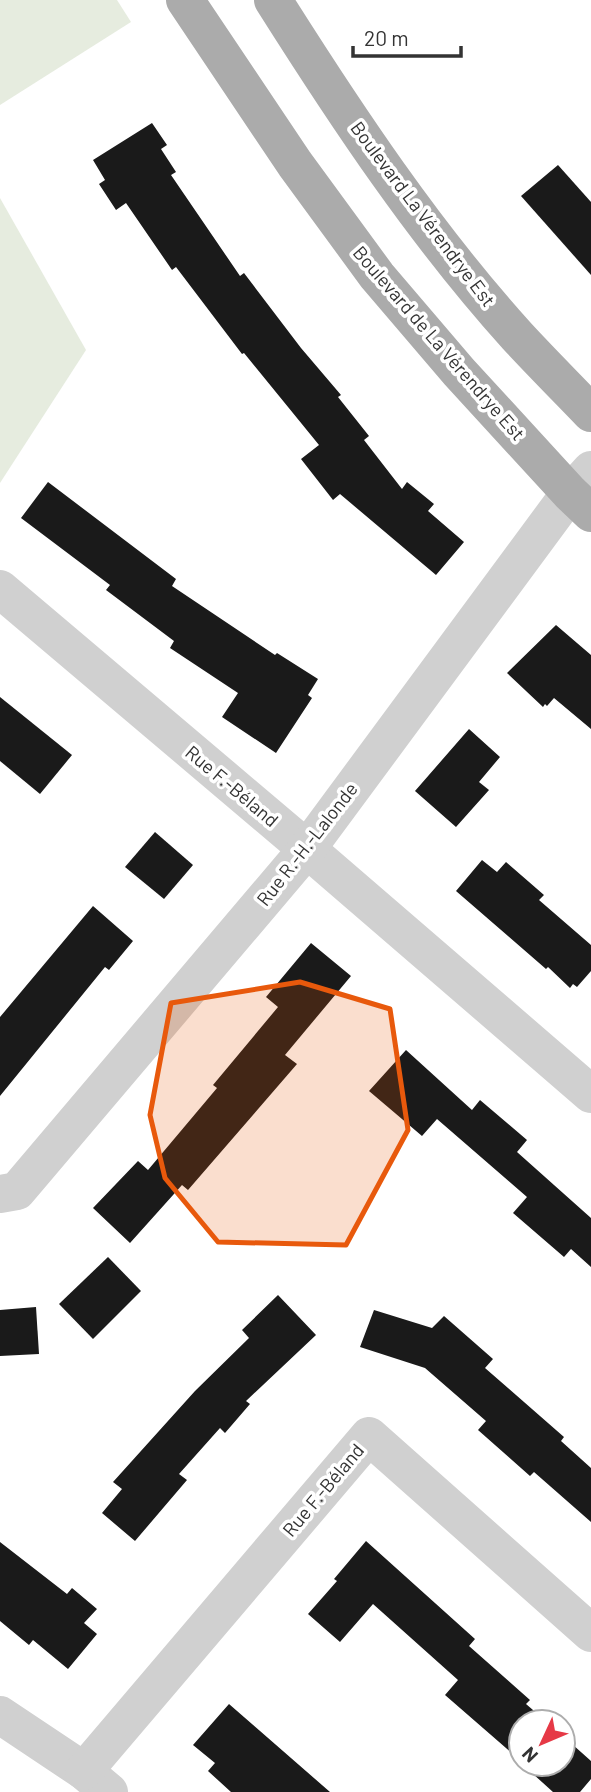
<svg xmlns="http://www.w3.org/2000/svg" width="591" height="1792" font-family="Barlow,sans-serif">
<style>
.green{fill:#e6ecdf}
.building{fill:#1a1a1a}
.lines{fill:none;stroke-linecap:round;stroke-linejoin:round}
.minor{stroke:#d0d0d0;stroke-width:38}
.major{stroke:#ababab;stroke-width:38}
.marked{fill:#e8590c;fill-opacity:0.2;stroke:#e8590c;stroke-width:5;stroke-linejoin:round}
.labels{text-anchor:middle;stroke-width:7;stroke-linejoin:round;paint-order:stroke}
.street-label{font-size:19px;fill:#333;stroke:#fff}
</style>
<rect width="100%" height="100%" fill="#fff"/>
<g class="green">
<polygon points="0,0 117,0 131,22 0,105"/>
<polygon points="0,198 86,350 0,483"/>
</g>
<g class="building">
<polygon points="152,123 167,145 161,149 176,172 171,175 240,276 244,273 301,348 341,395 338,397 369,436 364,440 402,489 407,482 434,504 428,511 464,542 436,575 340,494 333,500 301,459 319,445 244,353 242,354 176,267 172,270 126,203 116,210 99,184 105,180 93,160"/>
<polygon points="558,165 591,202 591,275 521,196"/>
<polygon points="48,482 176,579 172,586 275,655 277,653 318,679 308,695 312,698 276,753 222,717 238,693 170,648 174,641 106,590 110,585 21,518"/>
<polygon points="556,625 591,655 591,729 554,698 547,706 545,704 543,707 507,673"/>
<polygon points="0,697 72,755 40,794 0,761"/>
<polygon points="469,729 500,757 479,782 489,790 456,827 415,791"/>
<polygon points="155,832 193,865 164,899 125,867"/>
<polygon points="482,860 497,872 506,862 544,895 539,900 591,945 591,971 577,987 573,984 570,988 548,967 546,969 456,891"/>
<polygon points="93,906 133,941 109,970 105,967 0,1096 0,1017"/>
<polygon points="311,943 351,976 285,1055 297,1064 188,1190 182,1185 130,1243 93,1208 138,1161 148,1170 217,1088 213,1085 278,1007 266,997"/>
<polygon points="406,1050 472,1110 480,1100 527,1140 517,1152 591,1218 591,1267 571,1249 564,1257 513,1213 527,1197 437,1119 422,1136 369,1091"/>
<polygon points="108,1257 141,1291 93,1339 59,1304"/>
<polygon points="278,1295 316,1335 246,1401 250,1404 225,1433 220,1428 179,1474 187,1480 135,1541 102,1513 122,1489 113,1482 195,1391 249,1338 242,1330"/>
<polygon points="36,1307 39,1354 0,1356 0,1310"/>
<polygon points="374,1310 432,1328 444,1316 493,1359 485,1368 564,1437 561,1441 591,1468 591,1522 534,1472 530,1476 478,1430 486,1421 425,1368 360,1347"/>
<polygon points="366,1541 475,1639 469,1646 530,1700 526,1704 547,1722 521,1722 521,1761 445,1695 458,1680 373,1604 340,1642 308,1614 337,1581 334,1579"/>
<polygon points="0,1542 67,1594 72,1588 97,1609 84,1623 97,1634 68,1669 33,1640 29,1645 0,1621"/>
<polygon points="229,1704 330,1792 231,1792 208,1771 215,1763 193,1745"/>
<polygon points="563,1736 591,1761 591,1779 580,1792 553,1792 522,1764 563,1764"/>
</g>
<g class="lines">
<g class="minor">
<polyline points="0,589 307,849 591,1094"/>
<polyline points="0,1194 17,1191 307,849 570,493 591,470"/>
<polyline points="0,1715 84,1771 109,1792"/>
<polyline points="84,1771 369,1436 591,1633"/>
</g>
<g class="major">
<polyline points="185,0 295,164 377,276 459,372 570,493 591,513"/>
<path d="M273,0C347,117 424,233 517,336C541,362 566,387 591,413"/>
</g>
</g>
<path class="marked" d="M300,982L390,1009L408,1130L346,1245L218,1242L165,1178L150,1115L171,1003Z"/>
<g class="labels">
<g class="street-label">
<text transform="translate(423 214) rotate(53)" y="7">Boulevard La Vérendrye Est</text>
<text transform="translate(439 343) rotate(49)" y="7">Boulevard de La Vérendrye Est</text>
<text transform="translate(232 786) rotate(40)" y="7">Rue F.-Béland</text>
<text transform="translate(307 844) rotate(-52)" y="7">Rue R.-H.-Lalonde</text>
<text transform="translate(323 1490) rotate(-50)" y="7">Rue F.-Béland</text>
</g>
</g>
<g transform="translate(542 1743) rotate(226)"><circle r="33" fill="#ffffff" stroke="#adadad" stroke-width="2"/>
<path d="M0-5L12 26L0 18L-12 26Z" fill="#e63946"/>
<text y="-10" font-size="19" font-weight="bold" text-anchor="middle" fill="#333333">N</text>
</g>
<path d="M353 46v10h108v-10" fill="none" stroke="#333333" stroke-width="3.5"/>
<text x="364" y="46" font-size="21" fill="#333333" stroke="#ffffff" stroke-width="5" paint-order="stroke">20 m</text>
</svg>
